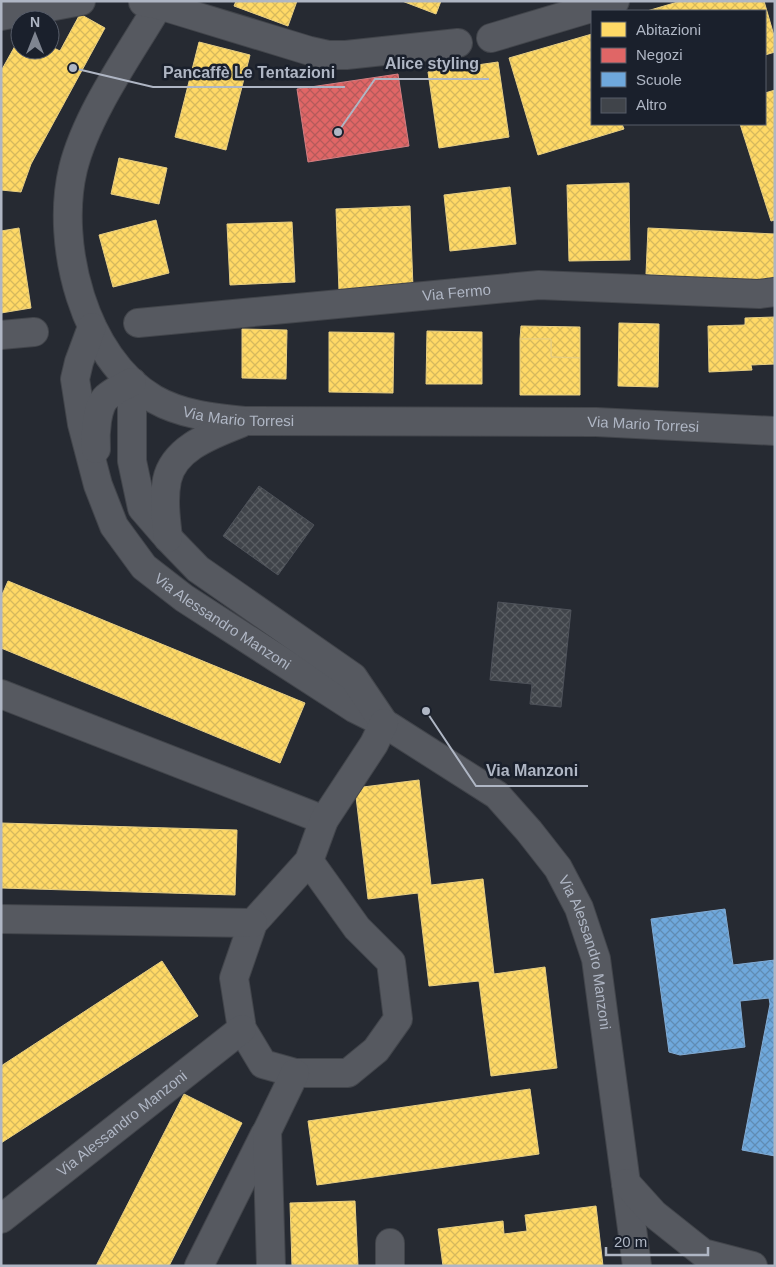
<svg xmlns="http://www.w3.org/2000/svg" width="776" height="1267" font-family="Arial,sans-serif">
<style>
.homes{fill:url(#homes-cross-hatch);stroke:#e7ce82}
.shops{fill:url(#shops-cross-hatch);stroke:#d17e82}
.schools{fill:url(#schools-cross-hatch);stroke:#82acd5}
.building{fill:url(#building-cross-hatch);stroke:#4e525a}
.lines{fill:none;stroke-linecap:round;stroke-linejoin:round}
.minor-casing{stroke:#42454b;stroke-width:30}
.minor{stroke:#565960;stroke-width:28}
.labels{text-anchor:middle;stroke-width:5;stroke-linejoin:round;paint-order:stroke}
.street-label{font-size:15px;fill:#afb6c4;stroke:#1a202c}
.leader{fill:none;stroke:#afb6c4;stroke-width:2}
.callout-dot{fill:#afb6c4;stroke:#1a202c;stroke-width:2}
.callout-label{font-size:16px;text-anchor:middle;font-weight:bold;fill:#afb6c4;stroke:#1a202c;stroke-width:5;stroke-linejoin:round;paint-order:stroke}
</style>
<defs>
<pattern id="homes-cross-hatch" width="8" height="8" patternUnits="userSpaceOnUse" patternTransform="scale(1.25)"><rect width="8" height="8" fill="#ffd966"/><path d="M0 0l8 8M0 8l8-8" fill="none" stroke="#d6b95d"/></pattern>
<pattern id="shops-cross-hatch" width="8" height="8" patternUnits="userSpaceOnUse" patternTransform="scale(1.25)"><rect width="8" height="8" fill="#e06666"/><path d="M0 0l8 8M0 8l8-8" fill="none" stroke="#b55a5b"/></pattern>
<pattern id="schools-cross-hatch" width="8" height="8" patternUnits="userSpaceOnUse" patternTransform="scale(1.25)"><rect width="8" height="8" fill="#6fa8dc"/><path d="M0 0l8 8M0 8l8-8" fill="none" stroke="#608cb4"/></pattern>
<pattern id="building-cross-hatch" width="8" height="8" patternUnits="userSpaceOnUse" patternTransform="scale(1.25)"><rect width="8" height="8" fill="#40444a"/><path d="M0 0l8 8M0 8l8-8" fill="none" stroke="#595d62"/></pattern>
</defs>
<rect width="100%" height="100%" fill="#262a32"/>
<g class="homes">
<polygon points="236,1 297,1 288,26 234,6"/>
<polygon points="402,1 441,1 436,14"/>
<polygon points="681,1 764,1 775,39 775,52 765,55 765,11 647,11"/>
<polygon points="80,14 105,28 31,164 21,192 1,190 1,71 20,37 20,50 50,50 50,46 60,51"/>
<polygon points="592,34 592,124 622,124 624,129 538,155 509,58"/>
<polygon points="199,42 250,55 226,150 175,137"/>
<polygon points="498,62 509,137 439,148 428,72"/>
<polygon points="775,90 775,220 771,221 740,124 765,124 765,93"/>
<polygon points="119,158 167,168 159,204 111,194"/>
<polygon points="629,183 630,260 569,261 567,185"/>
<polygon points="510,187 516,244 450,251 444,195"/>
<polygon points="410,206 413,288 339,291 336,209"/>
<polygon points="156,220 169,273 113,287 99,235"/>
<polygon points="292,222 295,282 230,285 227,224"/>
<polygon points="19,228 31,308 1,313 1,231"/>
<polygon points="648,228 775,234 775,281 754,284 646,274"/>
<polygon points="775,317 775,364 751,365 752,370 709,372 708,326 745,325 745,318"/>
<polygon points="619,323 659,324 658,387 618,386"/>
<polygon points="521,326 580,327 580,358 551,357 551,339 520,339"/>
<polygon points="242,329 287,330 286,379 242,378"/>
<polygon points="427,331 482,332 482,384 426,384"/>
<polygon points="329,332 394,333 393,393 329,392"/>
<polygon points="520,339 551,339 551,357 580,358 580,395 520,395"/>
<polygon points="8,581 305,703 280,763 1,648 1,597"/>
<polygon points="419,780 431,885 483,879 494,974 545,967 557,1068 491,1076 479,981 429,986 418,893 368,899 355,788"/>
<polygon points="1,823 237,830 235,895 1,888"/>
<polygon points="162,961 198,1016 1,1143 1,1066"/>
<polygon points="530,1089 539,1154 317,1185 308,1121"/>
<polygon points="184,1094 242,1123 169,1266 96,1266"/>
<polygon points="355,1201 358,1266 292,1266 290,1203"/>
<polygon points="596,1206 603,1266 443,1266 438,1229 503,1221 504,1234 527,1231 525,1215"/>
</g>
<polygon class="shops" points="398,74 409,146 308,162 297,89"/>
<polygon class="schools" points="725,909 733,965 775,960 775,1156 742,1150 770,1004 769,998 740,1001 745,1047 680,1055 669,1052 651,919"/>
<g class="building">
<polygon points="259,486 314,525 278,575 223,536"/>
<polygon points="498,602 571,610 561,707 530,704 532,684 490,680"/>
</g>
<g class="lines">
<defs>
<g id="minor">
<path id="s1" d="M161,1C132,51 87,112 73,169C55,244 84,358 154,399C182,415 214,418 245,421L596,422L775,431"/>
<polyline points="143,2 159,5 310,51 328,55 346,55 458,43"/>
<polyline points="1,16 81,1"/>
<polyline points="491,38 615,1"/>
<path id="s2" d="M138,323L539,285L759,294L775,292"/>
<path id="s3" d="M92,327L79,362L75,379L82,424L98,485L114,526L144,567L184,598L354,708L384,723L497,795L529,831L558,868L579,908L596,959L637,1266"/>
<polyline points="1,335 34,332"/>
<polyline points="132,382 132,461 142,508 168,538 198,569 353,677 382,720"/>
<path d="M96,449C95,435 96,404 108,396C115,390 124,386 132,382"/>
<path d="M168,538C166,520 163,499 167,480C174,447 214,434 241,423"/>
<polyline points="1,694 324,820"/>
<polyline points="309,861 357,928 391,962 398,1019 376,1050 348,1073 295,1073 263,1064 242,1029 234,978 253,923 309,861 324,820 374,744 384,723"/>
<polyline points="1,919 253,923"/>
<polyline points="626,1183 654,1214 703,1253 753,1266"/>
<path id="s4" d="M1,1219L242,1029"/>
<polyline points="390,1243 390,1266"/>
<polyline points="199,1266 265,1134"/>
<polyline points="271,1266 267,1131 295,1073"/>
</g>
</defs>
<use href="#minor" class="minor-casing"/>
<use href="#minor" class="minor"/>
</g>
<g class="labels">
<g class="street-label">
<text dy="5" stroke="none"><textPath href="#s2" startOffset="320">Via Fermo</textPath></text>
<text dy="5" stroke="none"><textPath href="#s1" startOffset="536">Via Mario Torresi</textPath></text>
<text dy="5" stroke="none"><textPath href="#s1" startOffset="941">Via Mario Torresi</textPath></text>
<text dy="5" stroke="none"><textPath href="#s3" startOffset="354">Via Alessandro Manzoni</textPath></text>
<text dy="5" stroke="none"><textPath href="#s3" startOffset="864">Via Alessandro Manzoni</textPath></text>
<text dy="5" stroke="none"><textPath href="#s4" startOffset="154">Via Alessandro Manzoni</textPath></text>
</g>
</g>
<path class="leader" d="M338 132L375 79H489M73 68L153 87H345M426 711L476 786H588"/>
<g class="callout-dot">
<circle cx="338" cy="132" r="5"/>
<circle cx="73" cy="68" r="5"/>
<circle cx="426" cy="711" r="5"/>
</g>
<g class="callout-label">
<text x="432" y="69">Alice styling</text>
<text x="249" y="78">Pancaffè Le Tentazioni</text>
<text x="532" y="776">Via Manzoni</text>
</g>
<rect width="776" height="1267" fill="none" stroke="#afb6c4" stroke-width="5"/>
<rect x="591" y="10" width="175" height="115" fill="#1a202c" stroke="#565c69"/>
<rect x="601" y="22" width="25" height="15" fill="#ffd966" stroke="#565c69"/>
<text x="636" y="35" font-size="15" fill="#afb6c4">Abitazioni</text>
<rect x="601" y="48" width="25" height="15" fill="#e06666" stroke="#565c69"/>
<text x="636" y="60" font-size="15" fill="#afb6c4">Negozi</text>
<rect x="601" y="72" width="25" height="15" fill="#6fa8dc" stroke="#565c69"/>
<text x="636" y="85" font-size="15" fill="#afb6c4">Scuole</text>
<rect x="601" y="98" width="25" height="15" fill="#40444a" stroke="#565c69"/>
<text x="636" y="110" font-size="15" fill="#afb6c4">Altro</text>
<g transform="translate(35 35)"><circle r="24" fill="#1a202c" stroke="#565c69"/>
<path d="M0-4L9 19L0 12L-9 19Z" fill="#7f8591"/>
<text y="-8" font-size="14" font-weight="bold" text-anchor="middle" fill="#afb6c4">N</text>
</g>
<path d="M606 1247v8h102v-8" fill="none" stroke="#afb6c4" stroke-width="2.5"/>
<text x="614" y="1247" font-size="15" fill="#afb6c4" stroke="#1a202c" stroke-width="4" paint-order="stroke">20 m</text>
</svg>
